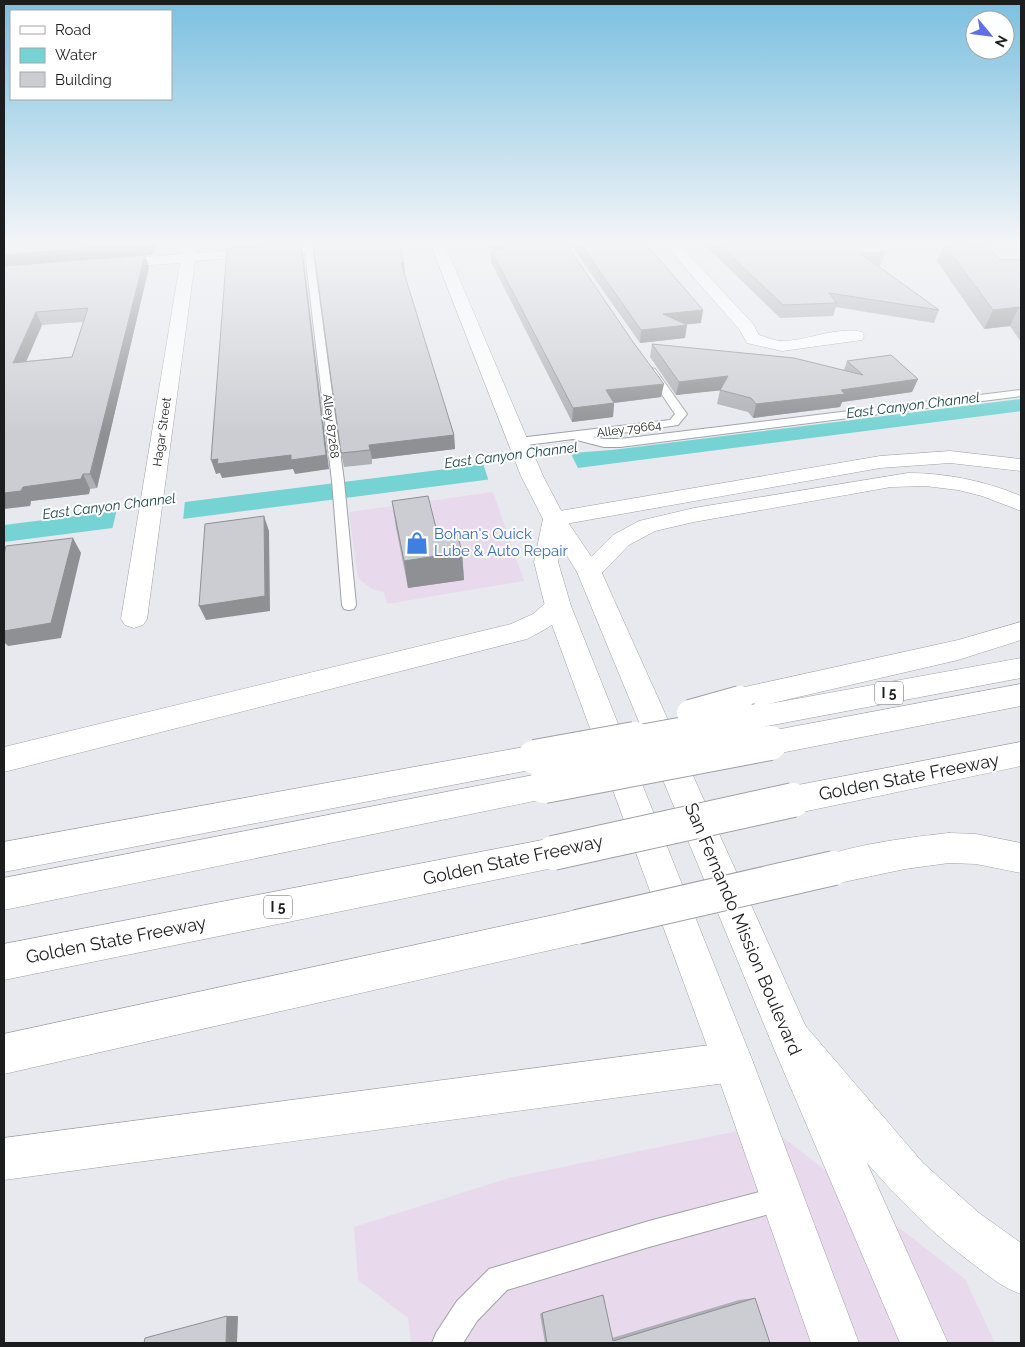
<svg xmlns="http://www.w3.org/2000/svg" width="1025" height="1347" font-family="Raleway,sans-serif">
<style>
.commercial{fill:#e9d9ec}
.water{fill:#75d3d3}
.pier{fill:#e7e9ee}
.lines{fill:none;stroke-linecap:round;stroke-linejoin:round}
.service-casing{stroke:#9fa1a5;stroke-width:2}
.minor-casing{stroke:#9fa1a5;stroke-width:1}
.secondary-casing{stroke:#9fa1a5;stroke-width:1}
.motorway-casing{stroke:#9fa1a5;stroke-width:1}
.service{fill:#fff;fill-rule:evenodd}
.minor{fill:#fff;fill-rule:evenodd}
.secondary{fill:#fff;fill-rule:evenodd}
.motorway{fill:#fff;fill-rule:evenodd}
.motorway-bridge-far1-casing{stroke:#9fa1a5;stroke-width:28;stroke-linecap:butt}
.motorway-bridge-casing{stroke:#9fa1a5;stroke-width:36;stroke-linecap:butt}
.motorway-bridge-far1{stroke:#fff;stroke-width:26}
.motorway-bridge{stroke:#fff;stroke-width:34}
.wall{fill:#afb0b5;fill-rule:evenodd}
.shaded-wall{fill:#8e9093}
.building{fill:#cbcdd2;stroke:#8e9093;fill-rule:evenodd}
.labels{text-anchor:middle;stroke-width:4;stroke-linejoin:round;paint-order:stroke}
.far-street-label{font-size:12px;fill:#1c1d1e;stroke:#fff}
.far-water-label{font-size:14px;font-style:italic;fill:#194545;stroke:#fff}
.shield{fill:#fff;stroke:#606162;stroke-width:1}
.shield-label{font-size:14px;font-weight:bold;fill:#1c1d1e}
.shop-label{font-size:15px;fill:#366cbe;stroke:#fff;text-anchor:start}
.near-street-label{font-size:18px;fill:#1c1d1e;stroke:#fff}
</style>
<rect width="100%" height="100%" fill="#e7e9ee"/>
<g class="commercial">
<polygon points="493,492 524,581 387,604 384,592 372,589 358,578 349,512"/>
<polygon points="767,1125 965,1279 995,1343 411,1343 408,1318 358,1280 354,1227 509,1178"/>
</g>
<polygon class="water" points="1021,399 1021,411 4,542 4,525 573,453 612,450"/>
<g class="pier">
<polygon points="570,452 579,470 489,482 483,463"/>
<polygon points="185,500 183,521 112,530 117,509"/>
</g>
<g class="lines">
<defs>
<g id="service">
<polygon points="304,245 312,245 344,481 356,605 354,609 349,610 344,609 342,605 332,481"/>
<polygon points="651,368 655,369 687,414 678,425 592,437 604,439 620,439 1021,390 1021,396 620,447 604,447 573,439 519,446 513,442 519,438 670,420 675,414 646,371"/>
<polygon points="782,1186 791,1190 795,1199 791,1208 649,1247 507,1290 477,1321 463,1343 432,1343 436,1333 457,1301 489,1269 649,1221"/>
</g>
<g id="minor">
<polygon points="183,245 197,245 196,253 290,245 351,245 344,249 195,261 147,619 143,625 134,628 125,625 121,619 180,263 110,268 105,267 103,264 105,261 110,260 182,254"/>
<path d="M665,245H680L753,324L759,335C766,337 775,341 782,341C808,341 836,326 862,332L864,336L862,340L782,351L747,343L739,329Z"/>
</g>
<polygon id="secondary" points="431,245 445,245 543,476 565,518 601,571 948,1343 900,1343 775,1051 577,572 561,546 558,562 571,606 753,1062 859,1343 811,1343 713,1062 545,606 534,562 543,519 521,476"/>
<g id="motorway">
<polygon points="950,451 1021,459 1021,471 950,463 880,468 554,526 546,524 543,519 546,514 554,512 880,456"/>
<path d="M908,473C947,473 985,481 1021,496V511L982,496L958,490L925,486L891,487L694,522L655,531L629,545L598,577L589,579L580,577L577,571L613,535L639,521L694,508Z"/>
<path d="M558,597L567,600L571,606C561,622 544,630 527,639L4,772V747L511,624L533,614L549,600Z"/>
<polygon points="1021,622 1021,640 958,660 768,704 1021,658 1021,678 757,728 747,725 743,717 747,709 752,707 740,710 730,707 726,699 730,691 740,688 958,640"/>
<polygon points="1021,684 1021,706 770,755 760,752 755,743 760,734 770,731"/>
<polygon points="1021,742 1021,766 793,814 782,810 777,800 782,790 793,786"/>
<polygon points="535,745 546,748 550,757 546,766 535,769 4,872 4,842"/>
<polygon points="544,773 555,777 560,786 555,795 544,799 4,910 4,878"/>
<path d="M949,833L976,834L1021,843V873L976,864L949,863L905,869L834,884L822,879L817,868L822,857C857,844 911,837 949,833Z"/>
<polygon points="553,838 565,842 570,853 565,864 553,868 4,980 4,944"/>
<polygon points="577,910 590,915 595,927 590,939 577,944 4,1074 4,1034"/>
<path d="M789,1018L803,1023L923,1163L979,1213L1021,1243V1294C1003,1288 989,1276 973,1264C895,1206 837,1126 775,1051L770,1037L775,1023Z"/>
<polygon points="733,1042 747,1048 753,1062 747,1076 733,1082 4,1180 4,1138"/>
</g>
</defs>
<use href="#service" class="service-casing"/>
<use href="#minor" class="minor-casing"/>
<use href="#secondary" class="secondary-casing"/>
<use href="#motorway" class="motorway-casing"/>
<use href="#service" class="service"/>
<use href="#minor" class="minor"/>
<use href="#secondary" class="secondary"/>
<use href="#motorway" class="motorway"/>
<defs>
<g id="motorway-bridge-far1">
<polyline points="690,713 740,699"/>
<polyline points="629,740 757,717"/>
</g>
<g id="motorway-bridge">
<polyline points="535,757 635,739"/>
<polyline points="544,786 770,743"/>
<polyline points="553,853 793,800"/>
<polyline points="577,927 834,868"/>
</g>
</defs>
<use href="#motorway-bridge-far1" class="motorway-bridge-far1-casing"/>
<use href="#motorway-bridge" class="motorway-bridge-casing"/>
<use href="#motorway-bridge-far1" class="motorway-bridge-far1"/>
<use href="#motorway-bridge" class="motorway-bridge"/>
</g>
<g class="wall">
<path d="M4,245L156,247L152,255H145L149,267L97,488L90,489L89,494L31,501L30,506ZM83,322L72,357L26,361L42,325Z"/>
<polygon points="488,245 567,245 661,397 614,403 613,417 572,422 491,262 491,250 493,250"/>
<polygon points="571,245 647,245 701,323 686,324 685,338 640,343"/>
<polygon points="705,245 873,245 885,253 880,266 878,266 939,310 934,323 836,307 833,316 780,318"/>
<polygon points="944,245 976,245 999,259 1021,260 1021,342 1010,326 984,329 937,261"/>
<polygon points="404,262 405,275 404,275 454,435 455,449 372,459 372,464 344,467 341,453"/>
<polygon points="652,344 844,370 847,361 918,379 912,392 842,402 840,407 753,418 748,412 717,404 720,390 676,395 650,357"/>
<polygon points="392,501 437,532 462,552 464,580 408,588 396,528"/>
<polygon points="755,1298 770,1343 545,1343 540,1314 542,1313 612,1338 739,1300"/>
</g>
<g class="shaded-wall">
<polygon points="119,245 157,245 152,255 145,255 149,267 97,488 90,474 145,255 4,268 4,255"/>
<polygon points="230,245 267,245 231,248"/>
<polygon points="301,245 303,254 329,469 295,474 293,469 222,478 220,473 216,474 211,460"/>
<polygon points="404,262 405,275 402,275 401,263"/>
<polygon points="1019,307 1010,326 984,329 993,310"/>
<polygon points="703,310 701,323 661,327 663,314"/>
<polygon points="36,312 42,325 20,376 13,363"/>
<polygon points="687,325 685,338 640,343 641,330"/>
<polygon points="728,376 724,390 676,395 679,382"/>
<polygon points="918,379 912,392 842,402 840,407 753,418 756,404 841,390"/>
<polygon points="664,384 661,397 605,404 606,390"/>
<polygon points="614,403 613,417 572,422 573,408"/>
<polygon points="454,435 455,449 372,459 369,445"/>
<polygon points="83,474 90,489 89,494 31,501 30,506 4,509 4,493 23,487"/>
<polygon points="264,516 269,531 270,611 206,620 199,606"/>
<polygon points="73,538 81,553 61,638 8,646 5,643 4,644 4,631"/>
<polygon points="462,552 464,580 408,588 404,561"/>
<polygon points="227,1316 238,1316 237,1343 226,1343"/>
</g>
<g class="building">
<polygon points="4,245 119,245 4,255"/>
<polygon points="272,245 301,245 326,455 291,460 291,455 217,464 218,459 211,460 227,249"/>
<polygon points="313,245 400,245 404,262 401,263 454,435 369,445 370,450 341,453"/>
<polygon points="500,245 567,245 633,342 664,384 606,390 614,403 573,408 491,250 503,249"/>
<polygon points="581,245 647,245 703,310 663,314 687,325 641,330"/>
<polygon points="720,245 873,245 885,253 860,253 939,310 829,293 837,303 783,305"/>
<polygon points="945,245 988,246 999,259 1021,260 1021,310 1019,307 993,310"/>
<path d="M145,255L90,474H83L81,479L23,487L21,491L4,493V266ZM88,308L72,357L13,363L36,312Z"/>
<polygon points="652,344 794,358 863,375 847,361 891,355 918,379 841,390 845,394 756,404 751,398 720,390 728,376 679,382"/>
<polygon points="428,496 437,532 456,530 462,552 404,561 392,501"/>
<polygon points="264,516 265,596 199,606 205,524"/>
<polygon points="73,538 51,623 4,631 4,554 6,546"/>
<polygon points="603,1295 613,1341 755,1298 770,1343 547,1343 542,1313"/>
<polygon points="227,1316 226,1343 144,1343 145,1338"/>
</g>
<linearGradient id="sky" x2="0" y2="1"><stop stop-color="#7ac0e0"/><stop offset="0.56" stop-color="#f4f5f7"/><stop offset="1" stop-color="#f4f5f7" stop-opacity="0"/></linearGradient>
<rect width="1025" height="434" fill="url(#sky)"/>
<defs>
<symbol id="shop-bare" viewBox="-9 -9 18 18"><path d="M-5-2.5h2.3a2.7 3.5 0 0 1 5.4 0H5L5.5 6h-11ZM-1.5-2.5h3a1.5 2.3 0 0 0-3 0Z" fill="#3f7fe0" stroke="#fff" stroke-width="2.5" paint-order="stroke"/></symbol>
</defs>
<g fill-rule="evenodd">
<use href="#shop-bare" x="401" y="527" width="32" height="32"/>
</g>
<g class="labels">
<g class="far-street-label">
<text transform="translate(331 426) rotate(83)" y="4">Alley 87268</text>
<text transform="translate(629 429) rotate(-7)" y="4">Alley 79664</text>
<text transform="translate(162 432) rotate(-82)" y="4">Hagar Street</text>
</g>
<g class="far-water-label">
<text transform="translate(913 405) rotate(-7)" y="5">East Canyon Channel</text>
<text transform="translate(511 455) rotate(-7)" y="5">East Canyon Channel</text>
<text transform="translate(109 506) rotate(-7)" y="5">East Canyon Channel</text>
</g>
<g class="shield">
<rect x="875" y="681.5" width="28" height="23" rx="4"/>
<rect x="264" y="895.5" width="28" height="23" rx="4"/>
</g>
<g class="shield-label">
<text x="889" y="698">I 5</text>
<text x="278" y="912">I 5</text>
</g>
<g class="shop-label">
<text x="434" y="539">Bohan's Quick<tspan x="434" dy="17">Lube &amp; Auto Repair</tspan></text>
</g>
<g class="near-street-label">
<text transform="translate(909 777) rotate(-11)" y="6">Golden State Freeway</text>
<text transform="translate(513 860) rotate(-12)" y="6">Golden State Freeway</text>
<text transform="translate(743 929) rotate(67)" y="6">San Fernando Mission Boulevard</text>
<text transform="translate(116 940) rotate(-11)" y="6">Golden State Freeway</text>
</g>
</g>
<rect width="1025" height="1347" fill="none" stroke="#1c1d1e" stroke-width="10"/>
<rect x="10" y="10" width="162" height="90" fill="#ffffff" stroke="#a4a5a5"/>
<rect x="20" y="26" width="25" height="8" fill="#ffffff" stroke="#a4a5a5"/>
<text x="55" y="35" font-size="15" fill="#1c1d1e">Road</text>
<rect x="20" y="48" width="25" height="15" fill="#75d3d3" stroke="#a4a5a5"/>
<text x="55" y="60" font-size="15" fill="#1c1d1e">Water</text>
<rect x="20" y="72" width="25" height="15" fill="#cbcdd2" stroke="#a4a5a5"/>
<text x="55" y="85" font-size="15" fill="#1c1d1e">Building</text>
<g transform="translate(990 35) rotate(119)"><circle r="24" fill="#ffffff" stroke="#a4a5a5"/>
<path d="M0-4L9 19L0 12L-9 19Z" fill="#5f6fe6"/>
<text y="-8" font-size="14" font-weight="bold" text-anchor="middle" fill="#1c1d1e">N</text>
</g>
</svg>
